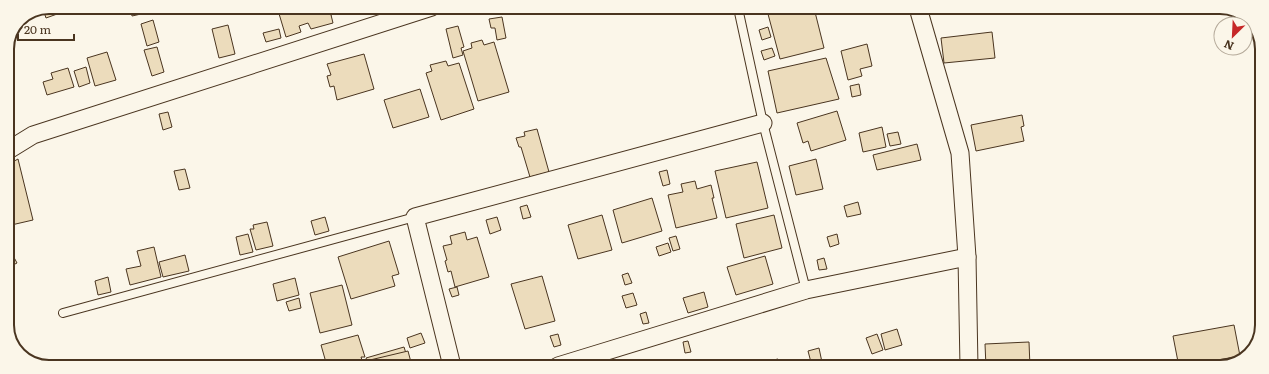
<svg xmlns="http://www.w3.org/2000/svg" width="1269" height="374" font-family="Literata,serif">
<style>
.building{fill:#ecdcbc;stroke:#4a3520}
.lines{fill:none;stroke-linecap:round;stroke-linejoin:round}
.lane-casing{stroke:#4a3520;stroke-width:10}
.street-casing{stroke:#4a3520;stroke-width:19}
.lane{stroke:#fbf6e9;stroke-width:8}
.street{stroke:#fbf6e9;stroke-width:17}
.rim{fill:none;stroke:#4a3520;stroke-width:2}
</style>
<rect width="100%" height="100%" fill="#fbf6e9"/>
<g class="building">
<polygon points="49,7 58,7 60,13 46,18 43,9"/>
<polygon points="130,7 139,7 141,14 132,16"/>
<polygon points="277,7 337,7 339,12 331,15 333,23 311,29 308,23 299,26 301,32 286,37"/>
<polygon points="793,8 814,8 824,48 780,59 768,14"/>
<polygon points="502,17 506,38 497,40 495,28 491,28 489,19"/>
<polygon points="153,20 159,42 147,46 141,24"/>
<polygon points="228,25 235,54 219,58 212,29"/>
<polygon points="458,26 464,47 461,48 463,55 453,58 446,29"/>
<polygon points="768,27 771,37 762,40 759,30"/>
<polygon points="279,29 281,38 266,42 263,33"/>
<polygon points="992,32 995,58 944,63 941,38"/>
<polygon points="482,40 484,45 494,42 509,92 478,101 463,51 472,48 471,43"/>
<polygon points="867,44 872,66 860,69 862,76 848,80 841,51"/>
<polygon points="157,47 164,72 152,76 144,50"/>
<polygon points="772,48 775,56 764,60 761,51"/>
<polygon points="107,52 116,80 95,86 87,58"/>
<polygon points="364,54 374,89 337,100 334,86 330,87 327,76 331,75 327,64"/>
<polygon points="826,58 839,99 777,113 768,71"/>
<polygon points="446,61 448,66 459,63 474,109 441,120 426,73 432,71 430,65"/>
<polygon points="86,67 90,83 79,87 74,71"/>
<polygon points="68,68 74,87 47,95 43,82 53,79 51,73"/>
<polygon points="859,84 861,95 852,97 850,86"/>
<polygon points="420,89 429,117 393,128 384,100"/>
<polygon points="7,98 11,115 7,117"/>
<polygon points="837,111 846,140 811,151 808,141 803,143 797,123"/>
<polygon points="168,112 172,127 163,130 159,114"/>
<polygon points="1022,115 1024,126 1021,127 1024,141 976,151 971,125"/>
<polygon points="882,127 886,147 863,152 859,133"/>
<polygon points="537,129 549,172 530,177 521,147 519,147 516,138 525,136 524,132"/>
<polygon points="898,132 901,144 890,146 887,134"/>
<polygon points="917,144 921,160 877,170 873,155"/>
<polygon points="18,159 33,220 7,226 7,165"/>
<polygon points="816,159 823,189 796,195 789,166"/>
<polygon points="757,162 768,208 726,218 715,171"/>
<polygon points="185,169 190,188 179,190 174,171"/>
<polygon points="667,170 670,184 663,186 659,172"/>
<polygon points="695,181 697,189 711,185 714,198 712,198 717,218 676,228 668,195 683,192 681,184"/>
<polygon points="652,198 662,231 622,243 613,210"/>
<polygon points="858,202 861,214 847,217 844,206"/>
<polygon points="527,205 531,217 523,219 520,207"/>
<polygon points="602,215 612,250 578,259 568,225"/>
<polygon points="774,215 782,248 744,258 736,224"/>
<polygon points="325,217 329,231 315,235 311,221"/>
<polygon points="497,217 501,230 490,234 486,220"/>
<polygon points="267,222 273,246 256,250 250,229 254,229 253,225"/>
<polygon points="465,232 467,240 477,237 489,277 455,287 451,271 448,272 445,261 447,260 443,246 452,244 450,236"/>
<polygon points="248,234 253,252 240,255 236,237"/>
<polygon points="837,234 839,244 830,247 827,237"/>
<polygon points="676,236 680,249 673,251 669,238"/>
<polygon points="389,241 399,274 392,276 395,286 351,299 338,257"/>
<polygon points="668,243 671,252 659,256 656,247"/>
<polygon points="154,247 161,277 130,285 126,269 141,266 137,251"/>
<polygon points="10,250 17,263 7,268 7,251"/>
<polygon points="185,255 189,271 163,277 159,262"/>
<polygon points="765,256 773,284 736,295 727,267"/>
<polygon points="824,258 827,269 819,270 817,260"/>
<polygon points="628,273 632,283 625,285 622,275"/>
<polygon points="542,276 555,321 525,329 511,284"/>
<polygon points="108,277 111,292 98,295 95,281"/>
<polygon points="295,278 299,295 277,301 273,284"/>
<polygon points="342,285 352,325 320,333 310,293"/>
<polygon points="457,287 459,295 452,297 449,289"/>
<polygon points="704,292 708,307 688,313 683,298"/>
<polygon points="633,293 637,305 626,308 622,296"/>
<polygon points="299,298 301,308 289,311 286,302"/>
<polygon points="646,312 649,323 643,324 640,314"/>
<polygon points="1234,325 1240,356 1179,367 1173,336"/>
<polygon points="897,329 902,345 885,350 881,334"/>
<polygon points="421,333 425,343 410,348 407,338"/>
<polygon points="558,334 561,345 554,347 550,336"/>
<polygon points="877,334 883,350 872,354 866,338"/>
<polygon points="358,335 365,357 361,357 364,366 327,366 321,345"/>
<polygon points="688,341 691,352 685,353 683,342"/>
<polygon points="1029,342 1030,367 986,367 985,344"/>
<polygon points="404,347 410,366 369,366 366,358"/>
<polygon points="819,348 823,367 812,366 808,351"/>
<polygon points="408,351 412,366 372,366 370,360"/>
<polygon points="778,359 780,366 765,366 764,362"/>
</g>
<g class="lines">
<defs>
<g id="lane">
<polyline points="738,8 763,123 806,290"/>
<polyline points="63,313 415,217"/>
</g>
<g id="street">
<polyline points="918,8 960,153 967,257 969,367"/>
<polyline points="7,151 33,135 432,7"/>
<polyline points="452,366 415,217 763,123"/>
<polyline points="558,366 806,290 967,257"/>
</g>
</defs>
<use href="#lane" class="lane-casing"/>
<use href="#street" class="street-casing"/>
<use href="#lane" class="lane"/>
<use href="#street" class="street"/>
</g>
<path d="M0 0H1269V374H0ZM49 14H1220A35 35 0 0 1 1255 49V325A35 35 0 0 1 1220 360H49A35 35 0 0 1 14 325V49A35 35 0 0 1 49 14Z" fill="#fbf6e9" fill-rule="evenodd"/>
<path class="rim" d="M49 14H1220A35 35 0 0 1 1255 49V325A35 35 0 0 1 1220 360H49A35 35 0 0 1 14 325V49A35 35 0 0 1 49 14Z"/>
<g transform="translate(1233 36) rotate(204)"><circle r="19" fill="#fbf6e9" stroke="#b4a999"/>
<path d="M0-3L7 15L0 10L-7 15Z" fill="#c62828"/>
<text y="-6" font-size="11" font-weight="bold" text-anchor="middle" fill="#4a3520">N</text>
</g>
<path d="M18 34v6h56v-6" fill="none" stroke="#4a3520" stroke-width="2"/>
<text x="24" y="34" font-size="12" fill="#4a3520" stroke="#fbf6e9" stroke-width="3" paint-order="stroke">20 m</text>
</svg>
